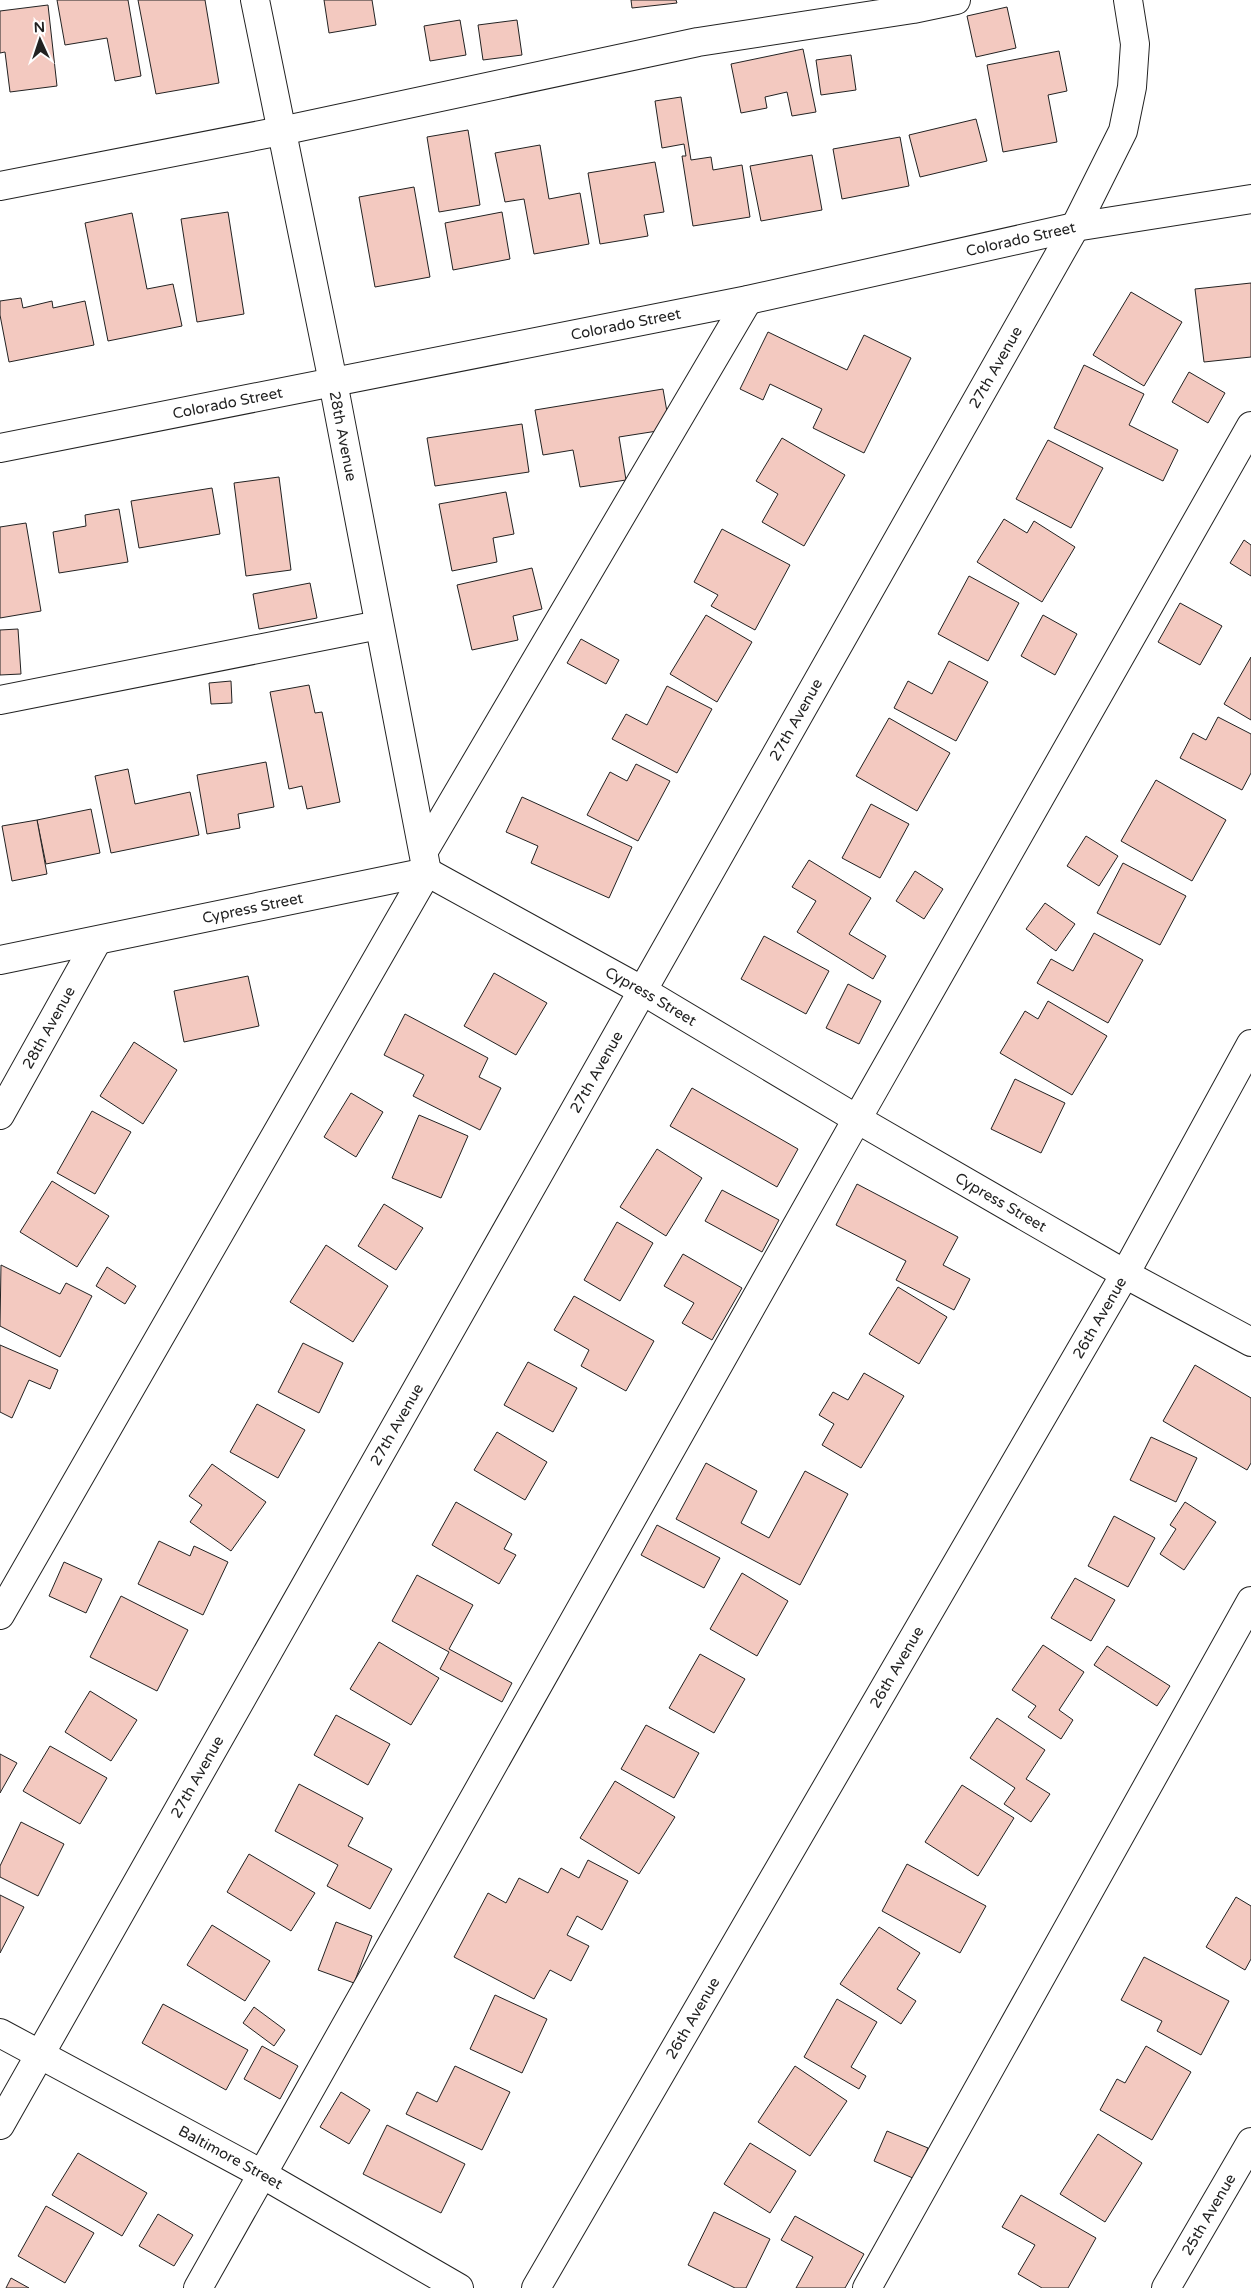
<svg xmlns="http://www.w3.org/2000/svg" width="1251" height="2288" font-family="'Varela Round',sans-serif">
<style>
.building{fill:#f3c9c0;stroke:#222}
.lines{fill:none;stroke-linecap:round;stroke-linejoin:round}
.minor-casing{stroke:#222;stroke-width:30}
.minor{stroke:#fff;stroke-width:28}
.labels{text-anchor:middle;stroke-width:4;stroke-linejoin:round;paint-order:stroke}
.street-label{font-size:15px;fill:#222;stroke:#fff}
</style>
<rect width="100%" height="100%" fill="#fff"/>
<g class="building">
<polygon points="57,0 128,0 141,76 115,81 107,38 65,45"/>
<polygon points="138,0 205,0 219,83 156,94"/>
<polygon points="324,0 372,0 376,25 329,33"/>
<polygon points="631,0 676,0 677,3 632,8"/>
<polygon points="48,5 57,86 10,92 5,52 0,53 0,11"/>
<polygon points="1007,7 1016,48 976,57 967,16"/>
<polygon points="460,20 466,55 430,61 424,26"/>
<polygon points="517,20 522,55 483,60 478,25"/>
<polygon points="803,49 816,112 792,116 787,92 765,97 767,108 741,113 731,64"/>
<polygon points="1059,51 1067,91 1048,95 1057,142 1003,152 987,65"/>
<polygon points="851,55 856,90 821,95 816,60"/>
<polygon points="681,97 691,160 711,157 713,170 742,165 750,217 693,226 682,156 686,156 684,144 662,148 655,101"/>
<polygon points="976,119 987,161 920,177 909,135"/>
<polygon points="468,130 480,205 439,212 427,137"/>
<polygon points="900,137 909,186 842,199 833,149"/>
<polygon points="540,145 549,199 580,193 589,244 534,254 524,199 505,202 495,153"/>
<polygon points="812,155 822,210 761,221 750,166"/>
<polygon points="655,162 664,212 644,215 648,236 600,244 588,173"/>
<polygon points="414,187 430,277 375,287 359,197"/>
<polygon points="228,212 244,314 197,322 181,219"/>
<polygon points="502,212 510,259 453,270 445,223"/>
<polygon points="132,213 147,289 173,284 182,326 108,341 85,223"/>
<polygon points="1251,283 1251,357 1204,362 1195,289"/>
<polygon points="1131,292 1182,322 1144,386 1093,355"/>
<polygon points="21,298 23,308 52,301 53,308 85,301 94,345 9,362 0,315 0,301"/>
<polygon points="768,332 847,370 864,335 911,358 864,453 813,428 822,409 770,384 763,400 740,389"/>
<polygon points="1084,365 1144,394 1129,425 1178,450 1163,481 1054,428"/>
<polygon points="1189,372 1225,393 1208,423 1172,402"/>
<polygon points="663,389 670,429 619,437 626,480 580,487 573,450 543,455 535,410"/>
<polygon points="522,424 529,472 435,486 427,438"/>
<polygon points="782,438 845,475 804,546 762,522 778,494 756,481"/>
<polygon points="1048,440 1103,468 1071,528 1016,499"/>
<polygon points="279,477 291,570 246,576 234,483"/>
<polygon points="212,488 220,534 139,548 131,501"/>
<polygon points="506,492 514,534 493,538 497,562 452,571 439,504"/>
<polygon points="119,509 128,562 59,573 53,532 86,526 85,515"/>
<polygon points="1004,519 1027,533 1034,521 1075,547 1042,602 977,562"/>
<polygon points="26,523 41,611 0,618 0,527"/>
<polygon points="722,529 790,565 755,630 711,606 718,595 694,582"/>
<polygon points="1244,540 1251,545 1251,576 1230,563"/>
<polygon points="532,568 542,609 513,616 518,640 472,650 457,585"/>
<polygon points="969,576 1019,603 988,661 938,634"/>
<polygon points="310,583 317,618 259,629 253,594"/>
<polygon points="1180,603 1222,626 1200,665 1158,642"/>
<polygon points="706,615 752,642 717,702 670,674"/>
<polygon points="1043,615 1077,634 1055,675 1021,656"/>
<polygon points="18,629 21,674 0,675 0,630"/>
<polygon points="581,639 619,660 606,684 567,663"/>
<polygon points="1251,657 1251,720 1224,704"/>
<polygon points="949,661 988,682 956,741 894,708 908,681 932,694"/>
<polygon points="231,681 232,703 211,704 209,683"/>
<polygon points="309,685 315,713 322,712 340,802 307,809 302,786 289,789 270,692"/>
<polygon points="667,686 712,709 677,773 612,739 626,714 647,725"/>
<polygon points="1218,717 1251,734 1251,773 1242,790 1180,758 1193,733 1206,740"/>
<polygon points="889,718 950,753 917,811 856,776"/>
<polygon points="266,762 274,807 238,814 240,828 207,834 197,775"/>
<polygon points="636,764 670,781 638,841 587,815 610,772 627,781"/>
<polygon points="128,769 135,804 190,792 199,835 111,853 95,776"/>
<polygon points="1156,780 1226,820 1192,881 1121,841"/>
<polygon points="522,797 632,847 609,898 531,863 538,846 506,832"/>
<polygon points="871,804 909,824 880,878 842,858"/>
<polygon points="91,809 100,853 46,864 37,820"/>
<polygon points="37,820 47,874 12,881 2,826"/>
<polygon points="1086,836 1118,856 1099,886 1067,866"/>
<polygon points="809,860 871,898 849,934 886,956 873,979 797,932 816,901 792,887"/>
<polygon points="1123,863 1186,896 1160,945 1097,913"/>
<polygon points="915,871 943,889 924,919 896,901"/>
<polygon points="1045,903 1075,924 1056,951 1026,929"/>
<polygon points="1094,933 1143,960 1108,1023 1037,983 1051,959 1073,971"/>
<polygon points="764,936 829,971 806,1014 741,979"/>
<polygon points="494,973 547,1003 516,1055 464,1026"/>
<polygon points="248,976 259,1026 184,1042 174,991"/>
<polygon points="848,984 881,1001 859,1044 826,1028"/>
<polygon points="1048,1001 1107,1036 1072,1095 1000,1053 1025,1011 1038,1019"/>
<polygon points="405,1014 488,1058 479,1077 501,1088 480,1130 413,1096 424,1075 384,1055"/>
<polygon points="134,1042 177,1070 143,1124 100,1096"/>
<polygon points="1015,1079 1065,1103 1041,1153 991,1129"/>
<polygon points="692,1088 798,1149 777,1187 670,1126"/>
<polygon points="351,1093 383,1112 356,1157 324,1137"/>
<polygon points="92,1111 131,1132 95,1194 57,1173"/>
<polygon points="419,1115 468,1136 441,1198 392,1178"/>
<polygon points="657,1149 702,1178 666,1236 620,1207"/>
<polygon points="52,1181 109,1216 77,1267 20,1232"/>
<polygon points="857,1184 958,1237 943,1265 970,1279 954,1310 896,1280 906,1261 836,1225"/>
<polygon points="722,1190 779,1220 762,1252 705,1221"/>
<polygon points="384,1204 423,1228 396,1270 358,1246"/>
<polygon points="617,1222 653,1243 620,1301 584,1280"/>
<polygon points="326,1245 388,1286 353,1342 290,1302"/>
<polygon points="683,1254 742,1288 712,1340 682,1323 694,1303 664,1286"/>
<polygon points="1,1265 60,1294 66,1283 92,1296 60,1357 0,1326"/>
<polygon points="107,1267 136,1286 125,1304 96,1286"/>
<polygon points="898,1287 947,1317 919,1364 869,1334"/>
<polygon points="574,1296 654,1341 626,1391 581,1366 589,1350 554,1330"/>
<polygon points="303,1343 343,1363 319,1413 278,1392"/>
<polygon points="0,1345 58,1370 50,1389 29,1380 12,1418 0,1412"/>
<polygon points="528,1362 577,1388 553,1432 504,1405"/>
<polygon points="1195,1365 1251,1398 1251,1463 1247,1470 1163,1421"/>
<polygon points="864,1373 904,1396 861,1468 822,1445 834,1424 819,1415 833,1392 848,1400"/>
<polygon points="257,1404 305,1430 278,1478 230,1452"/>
<polygon points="497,1432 547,1462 525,1500 474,1470"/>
<polygon points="1151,1437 1197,1458 1176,1502 1130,1480"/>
<polygon points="706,1463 757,1491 741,1523 769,1538 805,1471 848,1494 800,1585 676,1519"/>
<polygon points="212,1464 266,1502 231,1551 190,1522 202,1505 189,1496"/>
<polygon points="456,1502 512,1534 504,1549 516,1555 499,1584 432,1545"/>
<polygon points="1185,1502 1216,1522 1184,1570 1160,1554 1176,1529 1170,1525"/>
<polygon points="1114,1516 1155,1538 1128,1587 1088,1566"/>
<polygon points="657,1525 720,1558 704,1588 641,1555"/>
<polygon points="159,1541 190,1556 194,1546 228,1562 203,1615 138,1584"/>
<polygon points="64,1562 102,1579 86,1613 49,1596"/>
<polygon points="742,1573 788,1601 757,1656 710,1629"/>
<polygon points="417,1575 473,1605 449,1649 512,1683 502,1702 440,1669 449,1652 392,1621"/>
<polygon points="1075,1578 1115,1600 1091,1641 1051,1618"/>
<polygon points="121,1596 188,1630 157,1691 90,1657"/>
<polygon points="379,1642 439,1678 411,1725 350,1689"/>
<polygon points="1043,1645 1084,1672 1059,1710 1073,1720 1061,1739 1028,1717 1036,1706 1012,1690"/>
<polygon points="1107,1646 1170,1686 1157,1706 1094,1665"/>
<polygon points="700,1654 745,1679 714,1733 669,1708"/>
<polygon points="90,1691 137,1720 111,1761 65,1732"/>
<polygon points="336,1715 390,1744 368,1785 314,1755"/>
<polygon points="997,1718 1045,1750 1026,1779 1050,1794 1031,1822 1004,1804 1015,1788 970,1758"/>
<polygon points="646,1725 699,1753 674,1798 621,1769"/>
<polygon points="50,1746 107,1778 80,1824 23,1791"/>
<polygon points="0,1754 17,1763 0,1793"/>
<polygon points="615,1781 675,1817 639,1874 580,1838"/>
<polygon points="299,1784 363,1818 348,1846 392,1869 370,1909 327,1886 338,1865 275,1831"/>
<polygon points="962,1785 1014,1818 978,1876 925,1842"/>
<polygon points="21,1822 64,1844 38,1896 0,1877 0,1866"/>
<polygon points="249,1854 315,1893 291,1931 227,1892"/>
<polygon points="588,1860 628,1881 602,1930 577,1916 567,1935 589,1946 571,1981 550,1970 534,1999 454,1957 488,1893 506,1903 519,1878 548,1893 561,1868 579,1878"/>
<polygon points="907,1864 986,1906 960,1953 882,1911"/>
<polygon points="0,1895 24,1907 0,1953"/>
<polygon points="1236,1897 1251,1906 1251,1959 1245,1970 1206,1947"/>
<polygon points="336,1922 372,1936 354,1983 318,1970"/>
<polygon points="212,1925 270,1961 245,2001 187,1965"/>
<polygon points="879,1927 920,1953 897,1989 916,2001 901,2024 840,1984"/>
<polygon points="1144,1957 1229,2001 1201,2055 1157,2031 1162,2021 1121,2000"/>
<polygon points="495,1995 547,2019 522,2073 470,2049"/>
<polygon points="837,1999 877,2022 851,2067 866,2076 859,2089 804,2057"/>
<polygon points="163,2004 248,2050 226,2090 142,2043"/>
<polygon points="254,2007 285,2030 274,2046 243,2023"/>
<polygon points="262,2046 298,2066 280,2099 244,2079"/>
<polygon points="1146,2046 1191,2072 1152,2140 1100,2110 1117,2079 1125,2083"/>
<polygon points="455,2066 510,2092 482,2150 406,2114 417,2092 437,2102"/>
<polygon points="795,2066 847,2101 810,2156 758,2122"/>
<polygon points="341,2092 370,2110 349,2144 320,2127"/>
<polygon points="387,2125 465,2164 441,2213 363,2174"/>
<polygon points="887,2131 928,2148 915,2179 874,2161"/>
<polygon points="1098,2134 1142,2163 1105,2222 1060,2194"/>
<polygon points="750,2143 796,2171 770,2213 724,2184"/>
<polygon points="78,2153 147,2193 122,2236 52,2195"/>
<polygon points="1021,2195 1096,2238 1068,2288 1042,2288 1018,2274 1035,2245 1002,2227"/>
<polygon points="46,2206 94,2233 65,2283 18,2256"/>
<polygon points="714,2212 770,2239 746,2288 735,2288 688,2265"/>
<polygon points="158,2214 193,2235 174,2266 139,2246"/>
<polygon points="795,2216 864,2254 845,2288 796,2288 813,2257 781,2240"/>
<polygon points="11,2278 29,2288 6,2288"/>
</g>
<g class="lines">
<defs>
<g id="minor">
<polyline points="0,186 281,131 698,42 913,9 956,0"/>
<path id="s1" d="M0,448L748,300L1075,227L1251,199"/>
<polyline points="0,700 379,625"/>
<polyline points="425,849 748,300"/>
<path id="s2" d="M0,960L427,872L643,991L857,1119L1125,1274L1251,1342"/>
<path id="s3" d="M0,1115L97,941"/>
<polyline points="0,1615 427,872 333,382 255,0"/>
<path id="s4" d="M0,2033L262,2174L459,2288"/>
<path id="s5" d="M0,2125L1075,227L1123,131L1132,87L1135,44L1128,0"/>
<polyline points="198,2288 857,1119 1251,426"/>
<path id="s6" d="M536,2288L1125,1274L1251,1044"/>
<polyline points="867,2288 1251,1601"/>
<path id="s7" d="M1166,2288L1251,2142"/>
</g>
</defs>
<use href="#minor" class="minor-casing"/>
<use href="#minor" class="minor"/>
</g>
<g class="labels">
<g class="street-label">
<text dy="5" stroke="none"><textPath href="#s1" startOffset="1042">Colorado Street</textPath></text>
<text dy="5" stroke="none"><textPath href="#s1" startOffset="638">Colorado Street</textPath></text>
<text dy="5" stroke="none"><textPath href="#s5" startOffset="2020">27th Avenue</textPath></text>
<text dy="5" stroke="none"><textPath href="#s1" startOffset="232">Colorado Street</textPath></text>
<text transform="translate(343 436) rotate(79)" y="5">28th Avenue</text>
<text dy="5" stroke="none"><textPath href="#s5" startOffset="1615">27th Avenue</textPath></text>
<text dy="5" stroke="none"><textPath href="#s2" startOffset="258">Cypress Street</textPath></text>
<text dy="5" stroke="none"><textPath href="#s2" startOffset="692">Cypress Street</textPath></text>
<text dy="5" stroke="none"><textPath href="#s3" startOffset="100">28th Avenue</textPath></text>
<text dy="5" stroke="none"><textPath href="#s5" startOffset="1210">27th Avenue</textPath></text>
<text dy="5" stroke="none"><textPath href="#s2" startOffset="1098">Cypress Street</textPath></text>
<text dy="5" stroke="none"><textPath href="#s6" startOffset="1122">26th Avenue</textPath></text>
<text dy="5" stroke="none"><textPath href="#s5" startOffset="805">27th Avenue</textPath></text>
<text dy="5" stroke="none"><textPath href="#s6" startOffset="718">26th Avenue</textPath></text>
<text dy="5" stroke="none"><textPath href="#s5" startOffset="400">27th Avenue</textPath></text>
<text dy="5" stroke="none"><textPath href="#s6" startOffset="312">26th Avenue</textPath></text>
<text dy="5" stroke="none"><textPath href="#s4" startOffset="262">Baltimore Street</textPath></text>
<text dy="5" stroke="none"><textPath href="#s7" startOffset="85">25th Avenue</textPath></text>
</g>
</g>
<g transform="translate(40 40) rotate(357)" stroke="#ffffff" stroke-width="4" paint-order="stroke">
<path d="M0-4L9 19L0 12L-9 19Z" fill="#222222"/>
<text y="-8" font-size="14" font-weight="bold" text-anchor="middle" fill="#222222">N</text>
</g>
</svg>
